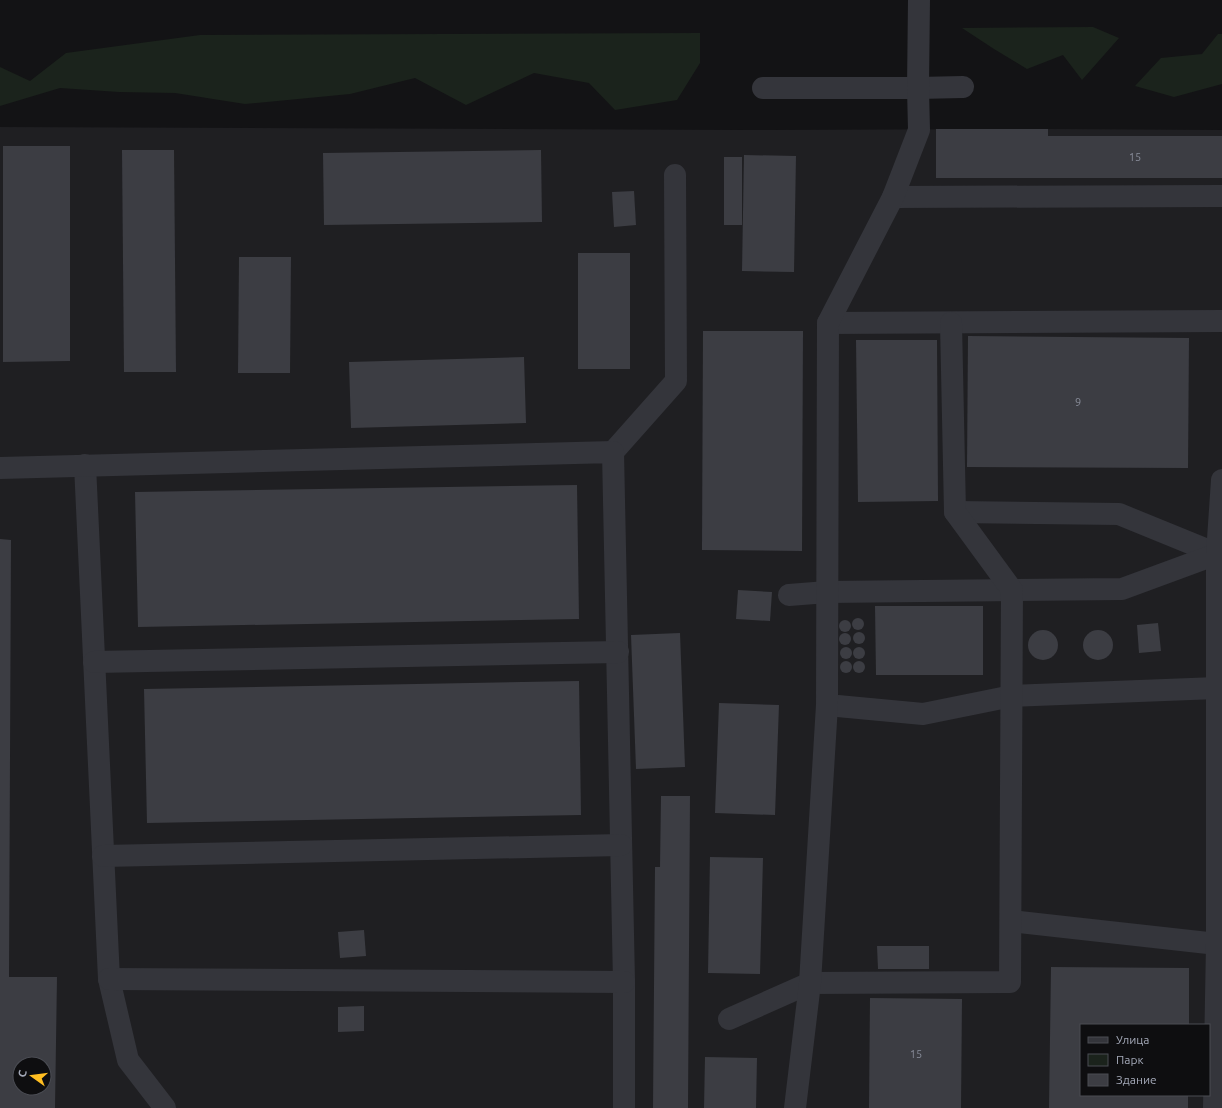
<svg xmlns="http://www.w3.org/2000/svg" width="1222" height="1108" font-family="Ubuntu,sans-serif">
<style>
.built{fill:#1f1f22;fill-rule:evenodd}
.green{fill:#1b231c}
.building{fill:#3c3d43;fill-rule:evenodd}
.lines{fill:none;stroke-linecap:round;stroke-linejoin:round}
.minor{stroke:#34353b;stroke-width:22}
.labels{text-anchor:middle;stroke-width:3;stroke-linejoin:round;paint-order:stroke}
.number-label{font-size:11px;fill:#898d9a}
</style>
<rect width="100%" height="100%" fill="#131315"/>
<path class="built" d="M0,127L744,130L1048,129L1222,130V1108H0ZM1081,1025H1209V1095H1081ZM20,1064H44V1088H20Z"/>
<g class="green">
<polygon points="1093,27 1119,38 1082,80 1063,55 1027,69 994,49 962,28"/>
<polygon points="700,33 700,63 677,100 615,110 589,83 534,73 466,105 415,78 350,94 245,104 175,93 119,92 60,88 0,106 0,67 30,81 66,53 200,35"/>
<polygon points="1218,34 1222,34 1222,84 1174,97 1135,86 1161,58 1202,54"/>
</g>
<g class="building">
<polygon points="936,129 1048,129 1048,136 1222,136 1222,178 936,178"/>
<polygon points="3,146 70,146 70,361 3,362"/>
<polygon points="122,150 174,150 176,372 124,372"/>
<polygon points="541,150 542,222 324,225 323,153"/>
<polygon points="744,155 796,156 794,272 742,271"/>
<rect x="724" y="157" width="18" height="68"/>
<polygon points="634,191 636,225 614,227 612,192"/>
<rect x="578" y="253" width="52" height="116"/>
<polygon points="239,257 291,257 290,373 238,373"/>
<polygon points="703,331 803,331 802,551 702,550"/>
<polygon points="968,336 1189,338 1188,468 967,467"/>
<polygon points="856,340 937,340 938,501 858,502"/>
<polygon points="524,357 526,423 351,428 349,362"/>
<polygon points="577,485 579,619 138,627 135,492"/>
<path d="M0,539L11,540L9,977H57L55,1108H0ZM20,1064H44V1088H20Z"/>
<polygon points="738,590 772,592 770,621 736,619"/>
<polygon points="875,606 983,606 983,675 876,675"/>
<circle cx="858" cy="624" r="6"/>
<circle cx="845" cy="626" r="6"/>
<polygon points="1158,623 1161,651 1139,653 1137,625"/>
<circle cx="1098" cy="645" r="15"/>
<circle cx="1043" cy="645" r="15"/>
<circle cx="859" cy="638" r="6"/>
<circle cx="845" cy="639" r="6"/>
<polygon points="680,633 685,767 636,769 631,635"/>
<circle cx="859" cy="653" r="6"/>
<circle cx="846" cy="653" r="6"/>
<circle cx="846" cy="667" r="6"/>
<circle cx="859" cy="667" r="6"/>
<polygon points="579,681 581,815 147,823 144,689"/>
<polygon points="719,703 779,705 775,815 715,813"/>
<polygon points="661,796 690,796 688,1108 653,1108 655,867 660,867"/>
<polygon points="710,857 763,858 760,974 708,973"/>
<polygon points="364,930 366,956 340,958 338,932"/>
<polygon points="877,946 929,946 929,969 878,969"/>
<polygon points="1051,967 1189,968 1189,1025 1081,1025 1081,1095 1188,1095 1188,1108 1049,1108"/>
<polygon points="870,998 962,999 961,1108 869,1108"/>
<polygon points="364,1006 364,1031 338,1032 338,1007"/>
<polygon points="705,1057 757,1058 756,1108 704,1108"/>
</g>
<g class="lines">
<g class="minor">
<polyline points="763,88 918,88 963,87"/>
<polyline points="893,197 1222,196"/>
<polyline points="828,323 1222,321"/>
<polyline points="613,452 676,381 675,175"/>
<polyline points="85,465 109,979 128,1060 165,1108"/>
<polyline points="0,468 613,452 624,982 624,1108"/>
<polyline points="955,512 1119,514 1217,554"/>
<polyline points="789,595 827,592 1122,589 1217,554"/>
<polyline points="94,662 618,652"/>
<polyline points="827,705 923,714 1012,696 1217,688"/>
<polyline points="103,856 621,845"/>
<polyline points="1011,921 1217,944"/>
<polyline points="109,979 624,982"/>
<polyline points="729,1019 810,983 1010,982 1012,590 955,512 951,323"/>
<polyline points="795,1108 810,983 827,705 828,323 893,197 919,130 918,88 919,0"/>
<polyline points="1214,1108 1217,944 1217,554 1222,480"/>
</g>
</g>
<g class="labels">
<g class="number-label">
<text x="1135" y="161">15</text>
<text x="1078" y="406">9</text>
<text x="916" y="1058">15</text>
</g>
</g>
<rect x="1080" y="1024" width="130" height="72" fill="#0e0e10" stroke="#4a4c53"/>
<rect x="1088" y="1037" width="20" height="6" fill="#34353b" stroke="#4a4c53"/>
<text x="1116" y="1044" font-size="12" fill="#a3a8b7">Улица</text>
<rect x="1088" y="1054" width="20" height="12" fill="#1b231c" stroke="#4a4c53"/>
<text x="1116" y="1064" font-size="12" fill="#a3a8b7">Парк</text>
<rect x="1088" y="1074" width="20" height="12" fill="#3c3d43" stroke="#4a4c53"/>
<text x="1116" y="1084" font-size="12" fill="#a3a8b7">Здание</text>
<g transform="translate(32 1076) rotate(284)"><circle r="19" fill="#0e0e10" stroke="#4a4c53"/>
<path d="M0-3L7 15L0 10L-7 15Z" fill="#ffbe21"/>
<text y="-6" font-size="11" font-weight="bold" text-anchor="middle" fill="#a3a8b7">С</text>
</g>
</svg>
